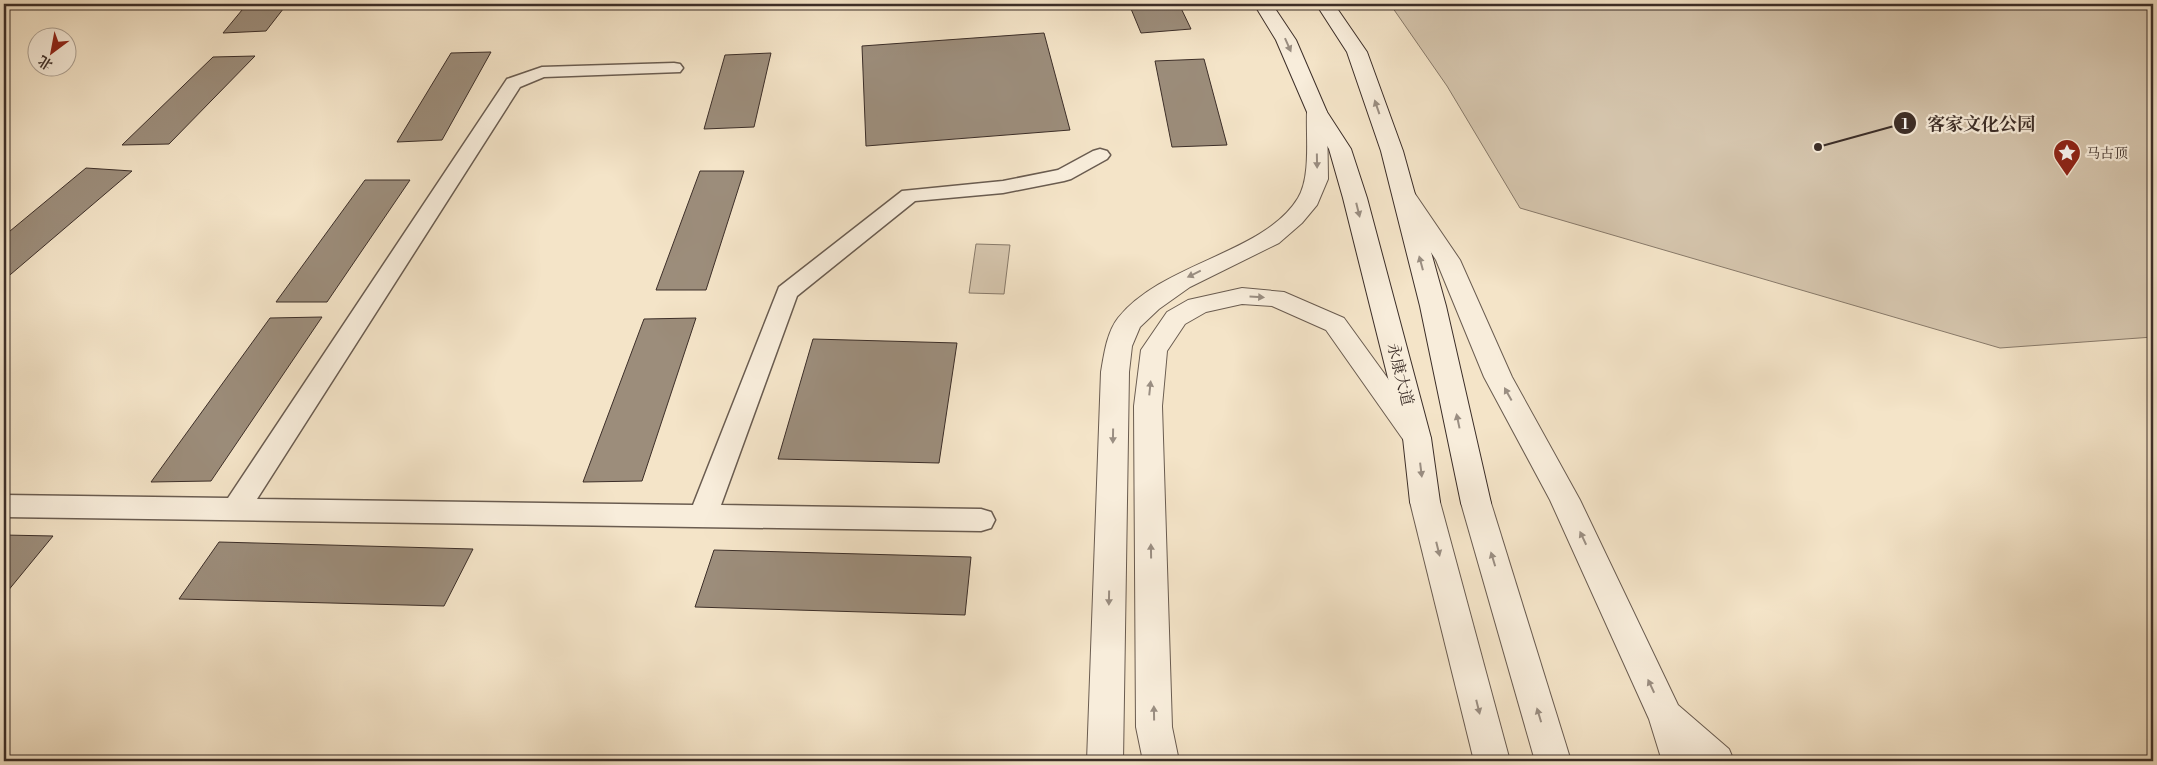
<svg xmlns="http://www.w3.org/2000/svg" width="2157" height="765" font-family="'Libre Bodoni','Noto Serif SC',serif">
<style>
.green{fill:#d5c5ad;stroke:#887a6a}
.building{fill:#9c8d7b;stroke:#3c2e28}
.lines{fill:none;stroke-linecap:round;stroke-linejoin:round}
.minor-casing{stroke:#6a5c50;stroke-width:3}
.tertiary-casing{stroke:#6a5c50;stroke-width:2}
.secondary-casing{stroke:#3c2e28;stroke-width:2}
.minor{fill:#f8eddb;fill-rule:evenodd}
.tertiary{fill:#f8eddb;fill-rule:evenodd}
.secondary{fill:#f8eddb;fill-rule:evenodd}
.oneway{fill:#9a8e82}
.labels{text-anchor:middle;stroke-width:4.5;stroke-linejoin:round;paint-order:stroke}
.far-poi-label{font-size:14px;fill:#3c2e28;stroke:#f8eddb;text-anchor:start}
.street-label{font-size:16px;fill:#3c2e28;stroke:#f8eddb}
.leader{fill:none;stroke:#3c2e28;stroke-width:2}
.callout-dot{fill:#3c2e28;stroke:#f8eddb;stroke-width:2}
.mark-label{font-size:15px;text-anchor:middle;font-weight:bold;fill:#fff}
.callout-label{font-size:18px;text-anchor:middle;font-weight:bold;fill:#3c2e28;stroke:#f8eddb;stroke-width:4.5;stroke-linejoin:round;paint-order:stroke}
</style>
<rect width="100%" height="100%" fill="#f4e4c8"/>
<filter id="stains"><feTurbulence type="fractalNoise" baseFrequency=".004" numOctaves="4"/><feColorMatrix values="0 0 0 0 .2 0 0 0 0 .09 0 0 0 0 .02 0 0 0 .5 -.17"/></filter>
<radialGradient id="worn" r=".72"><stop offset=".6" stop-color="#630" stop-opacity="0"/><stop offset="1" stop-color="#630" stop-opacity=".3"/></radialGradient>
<g class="green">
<polygon points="1390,4 2153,4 2153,337 2000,348 1520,208 1447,86"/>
<polygon points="976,244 1010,245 1004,294 969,293"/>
</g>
<g class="building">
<polygon points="247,4 287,4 266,31 223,33"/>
<polygon points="1129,4 1179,4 1191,29 1141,33"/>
<polygon points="1044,33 1070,130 866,146 862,46"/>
<polygon points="491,52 442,140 397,142 451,53"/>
<polygon points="771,53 754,127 704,129 725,55"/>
<polygon points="255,56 169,144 122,145 213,57"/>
<polygon points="1204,59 1227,145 1172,147 1155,61"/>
<polygon points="86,168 132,171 4,280 4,236"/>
<polygon points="700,171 744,171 706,290 656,290"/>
<polygon points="365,180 410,180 327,302 276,302"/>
<polygon points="322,317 211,481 151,482 270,318"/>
<polygon points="696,318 642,481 583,482 644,319"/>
<polygon points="813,339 957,343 939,463 778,459"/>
<polygon points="4,535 53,536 7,592 4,592"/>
<polygon points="219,542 473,549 444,606 179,599"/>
<polygon points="714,550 971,557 965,615 695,607"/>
</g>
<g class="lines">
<defs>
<polygon id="minor" points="674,63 680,64 683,68 680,72 544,77 520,87 257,499 693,505 779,287 902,191 1003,181 1058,170 1093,151 1100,149 1107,151 1110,155 1107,159 1071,179 1064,181 1003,193 915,201 797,296 721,505 981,509 991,512 995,520 991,528 981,531 4,517 4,495 228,498 507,79 542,67"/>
<g id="tertiary">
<path d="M1317,106L1324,108L1327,112L1328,179L1317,205L1302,223L1279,243L1190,287L1159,309L1140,327L1132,346L1129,372L1123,761H1087L1101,372C1104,354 1107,332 1118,318C1163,262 1264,254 1298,198C1311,177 1306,137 1307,112L1310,108Z"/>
<polygon points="1403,186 1411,188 1460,260 1512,377 1580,500 1678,705 1729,749 1734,761 1662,761 1649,719 1550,500 1484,377 1436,260 1392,193 1395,188"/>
<polygon points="1242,288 1284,292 1344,318 1431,438 1427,445 1417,449 1407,445 1326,330 1272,306 1242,304 1206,312 1185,324 1167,351 1162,406 1172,727 1179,761 1143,761 1136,727 1134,406 1141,350 1167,312 1188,300"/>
<polygon points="1425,490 1436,494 1440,502 1510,761 1474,761 1410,502 1414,494"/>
<polygon points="1476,491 1487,495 1491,503 1571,761 1535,761 1461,503 1465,495"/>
</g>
<g id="secondary">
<polygon points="1254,4 1272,4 1296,40 1327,112 1351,149 1367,198 1431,438 1440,502 1436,510 1425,514 1414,510 1410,502 1403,438 1343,198 1329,149 1307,112 1276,40"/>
<polygon points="1316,4 1334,4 1367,52 1403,151 1446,306 1491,503 1487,511 1476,515 1465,511 1461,503 1420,306 1381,151 1347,52"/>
</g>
</defs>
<use href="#minor" class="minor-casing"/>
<use href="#tertiary" class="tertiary-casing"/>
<use href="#secondary" class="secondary-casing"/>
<use href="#minor" class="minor"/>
<use href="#tertiary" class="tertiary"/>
<use href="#secondary" class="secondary"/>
</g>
<defs><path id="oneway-solid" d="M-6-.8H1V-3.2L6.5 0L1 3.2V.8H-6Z" transform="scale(1.25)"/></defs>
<g class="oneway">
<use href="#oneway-solid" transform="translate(1288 45) rotate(66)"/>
<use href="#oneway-solid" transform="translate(1377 107) rotate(-109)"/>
<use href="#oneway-solid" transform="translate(1317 161) rotate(89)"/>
<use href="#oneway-solid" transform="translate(1358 210) rotate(76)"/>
<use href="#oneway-solid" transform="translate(1421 263) rotate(-105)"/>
<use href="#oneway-solid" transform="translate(1194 274) rotate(154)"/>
<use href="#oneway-solid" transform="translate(1257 297) rotate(3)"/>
<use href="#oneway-solid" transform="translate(1150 388) rotate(-84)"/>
<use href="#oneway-solid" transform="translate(1508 394) rotate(-119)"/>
<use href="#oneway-solid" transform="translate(1458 421) rotate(-102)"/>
<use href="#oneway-solid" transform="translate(1113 436) rotate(91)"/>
<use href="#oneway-solid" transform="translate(1421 470) rotate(83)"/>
<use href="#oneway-solid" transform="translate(1583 538) rotate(-115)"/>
<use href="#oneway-solid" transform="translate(1438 549) rotate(76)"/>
<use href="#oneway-solid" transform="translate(1151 551) rotate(-91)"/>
<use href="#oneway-solid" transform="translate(1493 559) rotate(-107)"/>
<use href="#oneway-solid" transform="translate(1109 598) rotate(91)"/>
<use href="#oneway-solid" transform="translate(1651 686) rotate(-115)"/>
<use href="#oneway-solid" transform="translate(1478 707) rotate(76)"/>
<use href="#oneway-solid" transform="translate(1154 713) rotate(-91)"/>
<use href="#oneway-solid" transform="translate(1539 715) rotate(-107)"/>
</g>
<defs>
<symbol id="sight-pin" viewBox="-11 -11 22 30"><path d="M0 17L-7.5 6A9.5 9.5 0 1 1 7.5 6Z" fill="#8f2418" stroke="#f8eddb"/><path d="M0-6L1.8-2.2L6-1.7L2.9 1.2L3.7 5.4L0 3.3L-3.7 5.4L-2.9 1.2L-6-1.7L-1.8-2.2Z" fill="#fff"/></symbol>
</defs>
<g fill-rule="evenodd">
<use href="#sight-pin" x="2051" y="137" width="32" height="43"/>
</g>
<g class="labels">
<g class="far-poi-label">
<text x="2086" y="158">马古顶</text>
</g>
<g class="street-label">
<text transform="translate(1401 374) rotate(76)" y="6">永康大道</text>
</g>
</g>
<path class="leader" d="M1818 147L1905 123"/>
<g class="callout-dot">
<circle cx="1818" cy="147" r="5"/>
<circle cx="1905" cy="123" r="12"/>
</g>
<g class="mark-label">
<text x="1905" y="129">1</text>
</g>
<g class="callout-label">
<text x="1981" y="130">客家文化公园</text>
</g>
<rect width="2157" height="765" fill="none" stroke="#f4e4c8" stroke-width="20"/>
<rect x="5" y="5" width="2147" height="755" fill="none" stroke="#3c2e28" stroke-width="2.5"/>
<rect x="10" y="10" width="2137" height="745" fill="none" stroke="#3c2e28"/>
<g transform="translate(52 52) rotate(212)"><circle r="24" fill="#f8eddb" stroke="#ada193"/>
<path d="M0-4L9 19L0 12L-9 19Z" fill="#8f2418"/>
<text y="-8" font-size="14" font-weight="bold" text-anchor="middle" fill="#3c2e28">北</text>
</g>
<rect width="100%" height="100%" filter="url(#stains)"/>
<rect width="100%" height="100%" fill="url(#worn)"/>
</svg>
